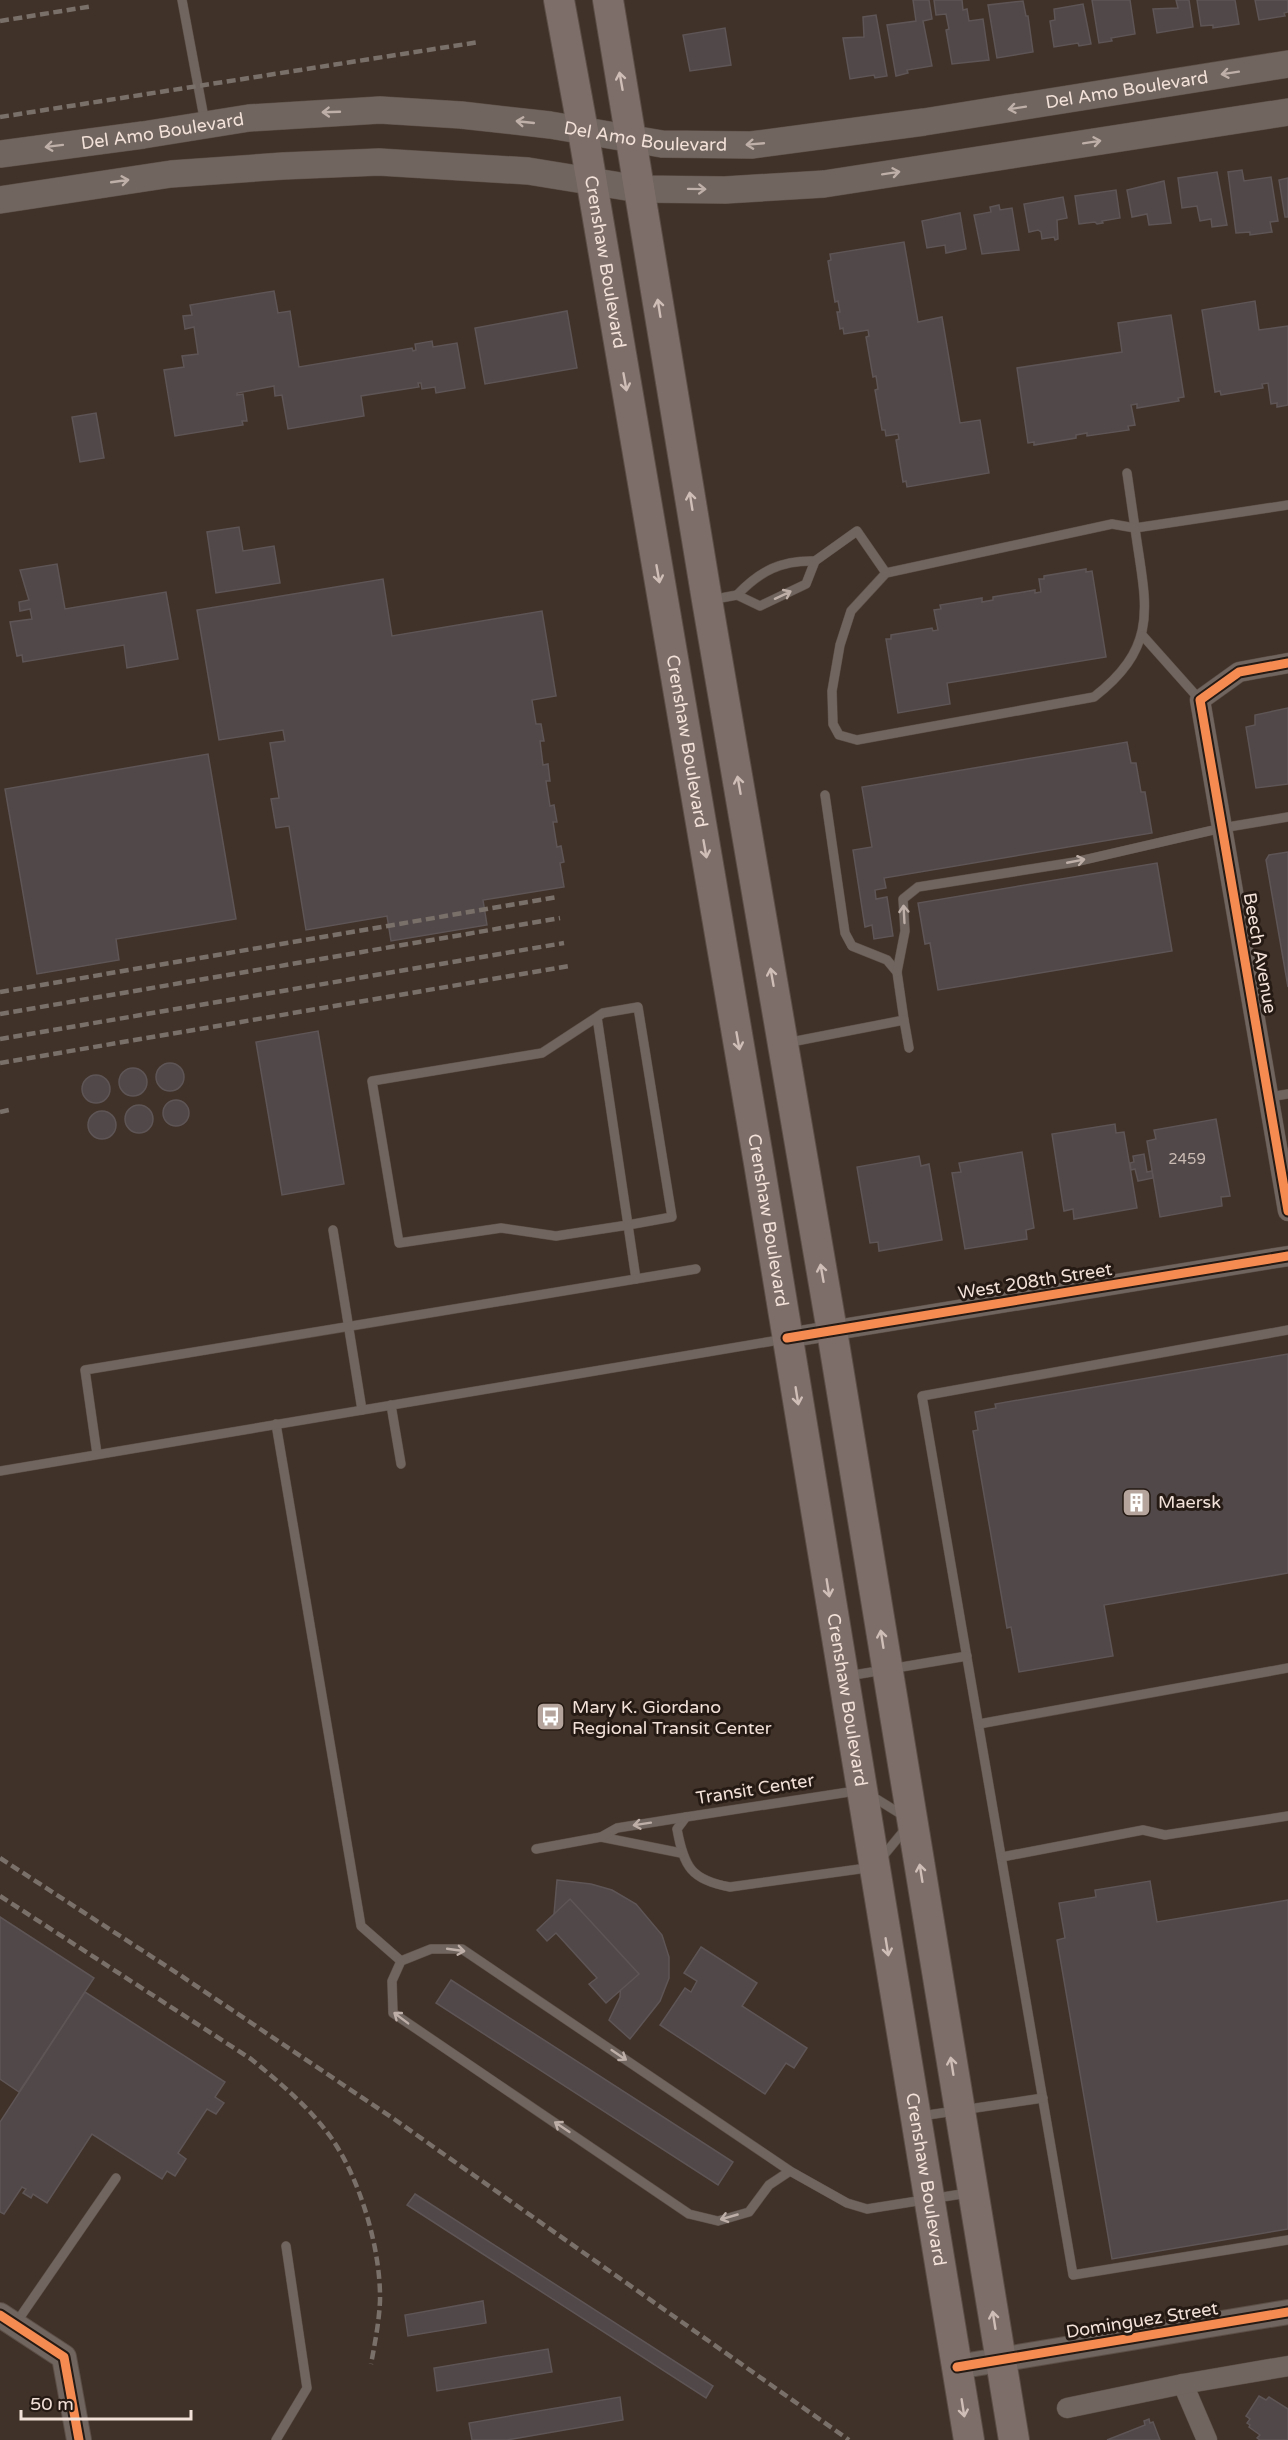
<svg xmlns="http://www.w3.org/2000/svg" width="1288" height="2440" font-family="'Varela Round',sans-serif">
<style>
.building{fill:#514849;stroke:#5e5556;stroke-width:1.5}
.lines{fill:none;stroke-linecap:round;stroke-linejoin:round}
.service-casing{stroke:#5b4e46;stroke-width:10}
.minor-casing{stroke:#5b4e46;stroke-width:21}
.tertiary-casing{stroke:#5b4e46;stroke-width:26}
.secondary-casing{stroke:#5b4e46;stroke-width:28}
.primary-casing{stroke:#5b4e46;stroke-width:32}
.service{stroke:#70655f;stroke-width:9}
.minor{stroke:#70655f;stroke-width:20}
.tertiary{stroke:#70655f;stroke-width:24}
.secondary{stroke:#70655f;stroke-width:27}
.primary{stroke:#7e6e6a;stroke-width:30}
.rail{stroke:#7a706a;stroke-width:4.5;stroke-dasharray:9 4.5;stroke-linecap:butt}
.cycleway-casing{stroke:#261b14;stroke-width:13}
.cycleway{stroke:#f68b52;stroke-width:9}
.oneway{stroke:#beafa8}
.oneway2{stroke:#cfbeb7}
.labels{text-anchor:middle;stroke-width:6;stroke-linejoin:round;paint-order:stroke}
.number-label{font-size:15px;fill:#cabbb4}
.street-label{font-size:18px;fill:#f2e1d8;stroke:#261b14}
.poi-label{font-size:18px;fill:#f2e1d8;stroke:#261b14;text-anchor:start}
</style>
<rect width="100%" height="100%" fill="#403229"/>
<g class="building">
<polygon points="913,0 929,0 932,19 923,21 932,66 907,70 908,73 896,76 887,25 916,21"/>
<polygon points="934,0 962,0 963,10 967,9 969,21 983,19 989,60 952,64 946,30 949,29 946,14 936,15"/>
<polygon points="1092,0 1130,0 1135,34 1111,38 1112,41 1099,43"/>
<polygon points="1176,0 1189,0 1193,27 1157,33 1153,9 1178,8"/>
<polygon points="1197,0 1235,0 1239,24 1213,28 1213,25 1201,26"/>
<polygon points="1255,0 1288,0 1288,12 1284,13 1285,16 1259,20"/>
<polygon points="1023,1 1026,16 1028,16 1033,52 997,58 988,5"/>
<polygon points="1083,4 1091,44 1079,46 1078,43 1054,47 1050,21 1055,20 1054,9"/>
<polygon points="876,15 887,76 875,78 874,75 850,79 843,38 864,37 863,17"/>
<polygon points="725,28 731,65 690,71 683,35"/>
<polygon points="1242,170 1244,181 1271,177 1278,221 1270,222 1272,232 1250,235 1250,232 1236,233 1228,172"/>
<polygon points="1217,172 1227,225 1212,227 1211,219 1200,221 1197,206 1182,208 1178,178"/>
<polygon points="1288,178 1288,217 1285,217 1279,180"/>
<polygon points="1164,181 1171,223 1149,225 1147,214 1132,217 1127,190"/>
<polygon points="1116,190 1120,218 1102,221 1103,223 1097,224 1095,222 1079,224 1075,196"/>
<polygon points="1063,197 1067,218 1057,220 1058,239 1055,240 1054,237 1042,239 1041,232 1038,230 1029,232 1024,204"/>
<polygon points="999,205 1000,210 1012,208 1019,250 982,254 974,215 991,212 990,207"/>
<polygon points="960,213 966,249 946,253 945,245 927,248 922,221"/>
<polygon points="904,242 918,322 942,317 960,423 980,420 989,473 907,487 906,481 903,482 896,440 899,439 898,434 886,436 885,430 882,430 875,390 878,389 876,376 873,377 866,337 869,336 868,330 844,334 843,328 840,329 837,312 840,312 838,301 835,302 828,261 831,260 830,254"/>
<polygon points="274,291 278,313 290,311 299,367 412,348 413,351 416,350 415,344 432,341 433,347 457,343 465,388 436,393 435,387 422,389 421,383 418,383 419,387 361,396 364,416 288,429 282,395 275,396 274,386 237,393 237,395 243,394 247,421 242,421 243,425 175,436 164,370 184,367 182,356 198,354 194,327 185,329 183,316 192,315 190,305"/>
<polygon points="1255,301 1259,330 1288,326 1288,405 1277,407 1277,403 1271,404 1268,383 1262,384 1263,388 1221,395 1220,391 1215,392 1202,310"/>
<polygon points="567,311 577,368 485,384 475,328"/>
<polygon points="1171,315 1184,397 1178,398 1179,401 1137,408 1137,404 1131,405 1135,425 1128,426 1129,430 1087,436 1087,433 1076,435 1076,438 1034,445 1034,442 1028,443 1017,368 1122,352 1118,323"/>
<polygon points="96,413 104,458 80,462 72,417"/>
<polygon points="239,527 243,551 274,546 280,583 216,593 207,532"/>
<polygon points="57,564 65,609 166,592 178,659 127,668 124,645 23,662 22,655 17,656 10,622 32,619 30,609 20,611 19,602 29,600 20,570"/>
<polygon points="1086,569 1086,572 1092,571 1106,657 947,683 950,704 898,713 886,639 891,639 891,635 932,628 933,631 938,630 934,610 941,609 940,605 982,598 982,602 993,600 993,597 1035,590 1035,593 1041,592 1039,579 1044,579 1044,576"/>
<polygon points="383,579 392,636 542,611 556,696 532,700 536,724 541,724 544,741 540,741 543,765 548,764 550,781 546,781 550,806 554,805 557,822 553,822 557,847 561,846 564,862 560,863 564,887 483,900 487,925 391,941 387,916 306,930 289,826 276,828 271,799 279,798 270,743 285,741 283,730 219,740 197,610"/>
<polygon points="1288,708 1288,784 1256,788 1246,727 1255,725 1255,715"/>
<polygon points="1127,742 1131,763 1136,763 1141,792 1145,792 1152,833 884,878 886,888 875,890 876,899 887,897 893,936 874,939 872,925 865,927 853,850 872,847 862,787"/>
<polygon points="208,754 236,919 116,939 119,960 37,974 5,789"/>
<polygon points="1288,852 1288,987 1266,860 1269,855"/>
<polygon points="1157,863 1172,951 938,990 930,943 925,944 918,903"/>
<polygon points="318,1031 344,1184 282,1195 256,1042"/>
<circle cx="170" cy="1077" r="14"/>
<circle cx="133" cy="1082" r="14"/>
<circle cx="96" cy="1089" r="14"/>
<circle cx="176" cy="1113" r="13"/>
<circle cx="139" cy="1119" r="14"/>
<circle cx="102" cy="1125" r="14"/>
<polygon points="1216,1119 1230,1196 1221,1197 1222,1206 1160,1217 1147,1141 1156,1139 1154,1130"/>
<polygon points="1115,1124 1116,1133 1124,1132 1137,1208 1074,1219 1073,1209 1064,1211 1052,1134"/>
<polygon points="1022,1152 1034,1228 1026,1230 1027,1239 965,1249 952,1173 961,1172 959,1163"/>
<polygon points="1144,1154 1147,1172 1152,1171 1153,1178 1138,1181 1135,1169 1131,1170 1130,1163 1134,1162 1133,1156"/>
<polygon points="919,1156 921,1166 929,1164 942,1240 879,1251 878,1242 870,1243 857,1167"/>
<polygon points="1288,1354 1288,1573 1104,1605 1113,1656 1019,1672 1011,1627 1007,1628 973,1431 978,1430 975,1412 996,1408 995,1404"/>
<polygon points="557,1880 591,1884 612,1890 636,1904 662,1935 669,1957 669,1978 660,2001 630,2039 609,2020 620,1997 621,1978 618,1966 607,1950 592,1935 554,1914"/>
<polygon points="1150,1881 1157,1922 1288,1900 1288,2229 1112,2259 1057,1940 1065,1938 1059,1903 1096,1897 1095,1890"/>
<polygon points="570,1899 639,1974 606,2003 589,1984 597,1978 556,1933 547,1941 537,1930"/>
<polygon points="0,1917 94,1978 19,2092 0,2079"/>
<polygon points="701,1947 757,1983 742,2006 807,2048 794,2068 786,2063 765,2094 660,2025 685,1988 691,1992 697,1981 684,1973"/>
<polygon points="451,1980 733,2162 718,2185 436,2003"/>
<polygon points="85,1992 225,2082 215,2097 224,2103 216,2114 207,2109 178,2153 186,2159 175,2176 167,2171 162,2179 92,2134 47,2203 33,2194 31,2198 23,2193 26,2189 22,2187 4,2214 0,2212 0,2122"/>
<polygon points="415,2194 713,2386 706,2398 407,2205"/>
<polygon points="483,2301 486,2323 408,2336 405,2315"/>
<polygon points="548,2349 552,2372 437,2391 434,2368"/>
<polygon points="1259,2396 1266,2400 1269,2397 1288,2409 1288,2440 1260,2440 1257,2438 1260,2435 1249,2427 1250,2425 1247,2423 1250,2419 1246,2416"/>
<polygon points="620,2397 623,2420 507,2440 472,2440 469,2423"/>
<polygon points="1149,2419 1150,2423 1153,2422 1160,2440 1107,2440 1145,2425 1144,2421"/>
</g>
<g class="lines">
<defs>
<g id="service">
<polyline points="182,0 205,123"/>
<polyline points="1127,473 1135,528 1288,505"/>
<path d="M1112,524L1135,528C1145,603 1162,644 1094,697L857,740L839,735L833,724L832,691L840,645L851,611L886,573Z"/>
<path d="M737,595C760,571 781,560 815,561"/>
<polyline points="710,600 737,595 760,606 806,584 815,561 857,531 886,573"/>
<polyline points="1143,636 1200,700"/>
<polyline points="825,795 845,933 852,946 887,960 897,972 904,1020"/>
<polyline points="897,972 905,931 903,899 918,887 1075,862 1222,828 1288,817"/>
<polyline points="597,1017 628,1225 556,1236 501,1228 399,1243 372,1081 542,1053 597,1017 603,1013 638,1007 672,1217 628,1225 636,1279"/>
<polyline points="786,1043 904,1020 909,1048"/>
<polyline points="1269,1097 1288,1094"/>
<polyline points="333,1230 362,1410"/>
<polyline points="1288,1330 922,1396 1073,2275 1288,2240"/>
<polyline points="391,1405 401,1464"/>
<polyline points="276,1424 361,1926 401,1961"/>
<polyline points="97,1454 85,1370 696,1269"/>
<polyline points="0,1471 785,1339"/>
<polyline points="848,1676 967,1656"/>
<polyline points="979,1724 1288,1668"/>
<path d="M862,1790L912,1821L874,1867L730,1887C691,1880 684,1867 677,1829L686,1817Z"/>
<polyline points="601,1837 681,1853"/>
<polyline points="536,1849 601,1837 617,1828 686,1817"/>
<polyline points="1002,1857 1143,1830 1165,1835 1288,1816"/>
<polyline points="921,2116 1043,2098"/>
<polyline points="790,2171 769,2185 749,2212 718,2221 689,2214 393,2013 392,1981 401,1961 431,1949 462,1949 790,2171 847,2203 867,2209 968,2193"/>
<polyline points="16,2323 116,2178"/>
<polyline points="276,2440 307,2388 286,2246"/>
</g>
<g id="minor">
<polyline points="1288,663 1239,672 1200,700 1288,1211"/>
<polyline points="787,1338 1288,1256"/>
<polyline points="1183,2384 1207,2440"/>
<polyline points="1067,2408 1183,2384 1288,2366"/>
</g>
<g id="tertiary">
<polyline points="0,2315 64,2357 79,2440"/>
<polyline points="957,2367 1288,2312"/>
</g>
<g id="secondary">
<path id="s1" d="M0,154L143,135L249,118L380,110L461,115L550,125L662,144L751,145L924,122L1288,64"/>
<polyline points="0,200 171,174 283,166 379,162 528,171 639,189 725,190 824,184 1288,112"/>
</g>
<g id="primary">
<path id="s2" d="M559,0L583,131L759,1163L969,2440"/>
<polyline points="608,0 707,600 832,1331 1014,2440"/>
</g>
</defs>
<use href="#service" class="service-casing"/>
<use href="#minor" class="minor-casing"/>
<use href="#tertiary" class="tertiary-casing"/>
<use href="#secondary" class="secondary-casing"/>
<use href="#primary" class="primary-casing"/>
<use href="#service" class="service"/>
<use href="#minor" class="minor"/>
<use href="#tertiary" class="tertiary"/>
<use href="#secondary" class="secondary"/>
<use href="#primary" class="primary"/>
<g class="rail">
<polyline points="0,21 93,6"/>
<polyline points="0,117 479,42"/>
<polyline points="0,992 557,897"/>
<polyline points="0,1014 560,918"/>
<polyline points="0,1039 564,943"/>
<polyline points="0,1063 569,966"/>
<polyline points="0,1112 13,1109"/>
<polyline points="0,1858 180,1975 394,2119 849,2440"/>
<path d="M0,1896L251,2059C279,2082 308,2106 330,2136C360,2178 381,2249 380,2301C379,2322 375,2343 371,2364"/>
</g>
<defs>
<g id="cycleway">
<polyline points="1288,663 1239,672 1200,700 1288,1211"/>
<polyline points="787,1338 1288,1256"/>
<polyline points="0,2315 64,2357 79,2440"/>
<polyline points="957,2367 1288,2312"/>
</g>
</defs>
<use href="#cycleway" class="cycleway-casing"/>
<use href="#cycleway" class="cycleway"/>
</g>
<defs><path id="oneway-shaft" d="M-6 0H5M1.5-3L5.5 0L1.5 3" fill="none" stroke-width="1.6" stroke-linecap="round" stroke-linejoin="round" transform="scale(1.5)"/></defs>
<g class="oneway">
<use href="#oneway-shaft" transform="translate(1230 73) rotate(171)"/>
<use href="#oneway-shaft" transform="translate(1017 108) rotate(171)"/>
<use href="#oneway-shaft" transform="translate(331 112) rotate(178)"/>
<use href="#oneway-shaft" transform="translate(525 122) rotate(-174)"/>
<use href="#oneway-shaft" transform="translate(1092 142) rotate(-9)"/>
<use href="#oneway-shaft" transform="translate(755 144) rotate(175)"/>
<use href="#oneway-shaft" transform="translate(54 146) rotate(173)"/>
<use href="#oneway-shaft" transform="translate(891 173) rotate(-9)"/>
<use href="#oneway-shaft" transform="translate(120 181) rotate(-8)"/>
<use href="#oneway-shaft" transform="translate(697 189) rotate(1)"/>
<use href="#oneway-shaft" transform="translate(783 595) rotate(-25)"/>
<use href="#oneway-shaft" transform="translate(1076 861) rotate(-11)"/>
<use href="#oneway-shaft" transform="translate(904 914) rotate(-93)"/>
<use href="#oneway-shaft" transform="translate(642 1824) rotate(171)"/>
<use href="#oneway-shaft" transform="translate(456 1950) rotate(8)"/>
<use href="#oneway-shaft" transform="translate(401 2018) rotate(-143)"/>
<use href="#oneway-shaft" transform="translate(619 2055) rotate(34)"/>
<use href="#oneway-shaft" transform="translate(562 2127) rotate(-146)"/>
<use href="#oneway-shaft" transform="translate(729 2217) rotate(164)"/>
</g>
<g class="oneway2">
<use href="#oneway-shaft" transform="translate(621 81) rotate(-100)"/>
<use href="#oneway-shaft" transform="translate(659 308) rotate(-99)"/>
<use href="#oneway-shaft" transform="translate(625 382) rotate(80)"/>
<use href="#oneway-shaft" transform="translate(691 501) rotate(-99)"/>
<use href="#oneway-shaft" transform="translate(658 574) rotate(80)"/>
<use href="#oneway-shaft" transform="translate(739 785) rotate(-100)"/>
<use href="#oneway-shaft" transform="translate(705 849) rotate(80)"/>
<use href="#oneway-shaft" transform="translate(772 977) rotate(-100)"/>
<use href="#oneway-shaft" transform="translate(738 1041) rotate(80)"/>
<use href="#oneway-shaft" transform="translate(822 1273) rotate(-100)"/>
<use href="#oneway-shaft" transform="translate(797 1396) rotate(81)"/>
<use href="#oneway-shaft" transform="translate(828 1588) rotate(81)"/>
<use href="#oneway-shaft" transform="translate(882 1639) rotate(-99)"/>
<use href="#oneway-shaft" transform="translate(921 1873) rotate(-99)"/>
<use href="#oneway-shaft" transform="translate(887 1947) rotate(81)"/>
<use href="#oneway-shaft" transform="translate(952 2066) rotate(-99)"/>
<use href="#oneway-shaft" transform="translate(994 2320) rotate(-99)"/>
<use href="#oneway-shaft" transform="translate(963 2408) rotate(81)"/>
</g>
<defs>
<symbol id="building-square" viewBox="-11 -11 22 22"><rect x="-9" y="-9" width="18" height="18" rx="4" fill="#b4a49b" stroke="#261b14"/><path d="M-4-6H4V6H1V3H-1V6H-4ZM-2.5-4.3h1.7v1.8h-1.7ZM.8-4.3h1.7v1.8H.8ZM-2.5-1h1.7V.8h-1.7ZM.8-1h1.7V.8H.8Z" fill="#fff"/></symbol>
<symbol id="bus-square" viewBox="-11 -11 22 22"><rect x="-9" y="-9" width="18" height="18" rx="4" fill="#b4a49b" stroke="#261b14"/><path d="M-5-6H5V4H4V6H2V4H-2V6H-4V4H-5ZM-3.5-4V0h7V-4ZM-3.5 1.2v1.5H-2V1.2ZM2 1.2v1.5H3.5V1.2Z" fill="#fff"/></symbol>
</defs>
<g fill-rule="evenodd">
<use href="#building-square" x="1120" y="1486" width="33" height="33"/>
<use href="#bus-square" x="534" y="1700" width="33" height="33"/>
</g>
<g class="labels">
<g class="number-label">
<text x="1187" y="1164">2459</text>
</g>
<g class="street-label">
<text dy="6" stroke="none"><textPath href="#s1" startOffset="1136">Del Amo Boulevard</textPath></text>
<text dy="6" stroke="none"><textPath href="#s1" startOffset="164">Del Amo Boulevard</textPath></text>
<text dy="6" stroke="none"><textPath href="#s1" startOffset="650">Del Amo Boulevard</textPath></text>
<text dy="6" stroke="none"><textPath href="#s2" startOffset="266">Crenshaw Boulevard</textPath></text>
<text dy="6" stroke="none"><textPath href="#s2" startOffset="752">Crenshaw Boulevard</textPath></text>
<text transform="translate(1260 953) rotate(80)" y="6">Beech Avenue</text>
<text dy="6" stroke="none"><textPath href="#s2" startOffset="1238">Crenshaw Boulevard</textPath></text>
<text transform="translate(1035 1281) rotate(-9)" y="6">West 208th Street</text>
<text dy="6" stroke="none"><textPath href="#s2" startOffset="1724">Crenshaw Boulevard</textPath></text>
<text transform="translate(755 1789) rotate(-9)" y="6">Transit Center</text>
<text dy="6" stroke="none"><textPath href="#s2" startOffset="2210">Crenshaw Boulevard</textPath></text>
<text transform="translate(1142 2320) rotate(-9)" y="6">Dominguez Street</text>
</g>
<g class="poi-label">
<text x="1158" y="1508">Maersk</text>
<text x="572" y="1713">Mary K. Giordano<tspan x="572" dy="21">Regional Transit Center</tspan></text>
</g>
</g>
<path d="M21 2410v9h170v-9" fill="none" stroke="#f2e1d8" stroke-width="3"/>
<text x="30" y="2410" font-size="18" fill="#f2e1d8" stroke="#261b14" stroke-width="4.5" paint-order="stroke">50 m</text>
</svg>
